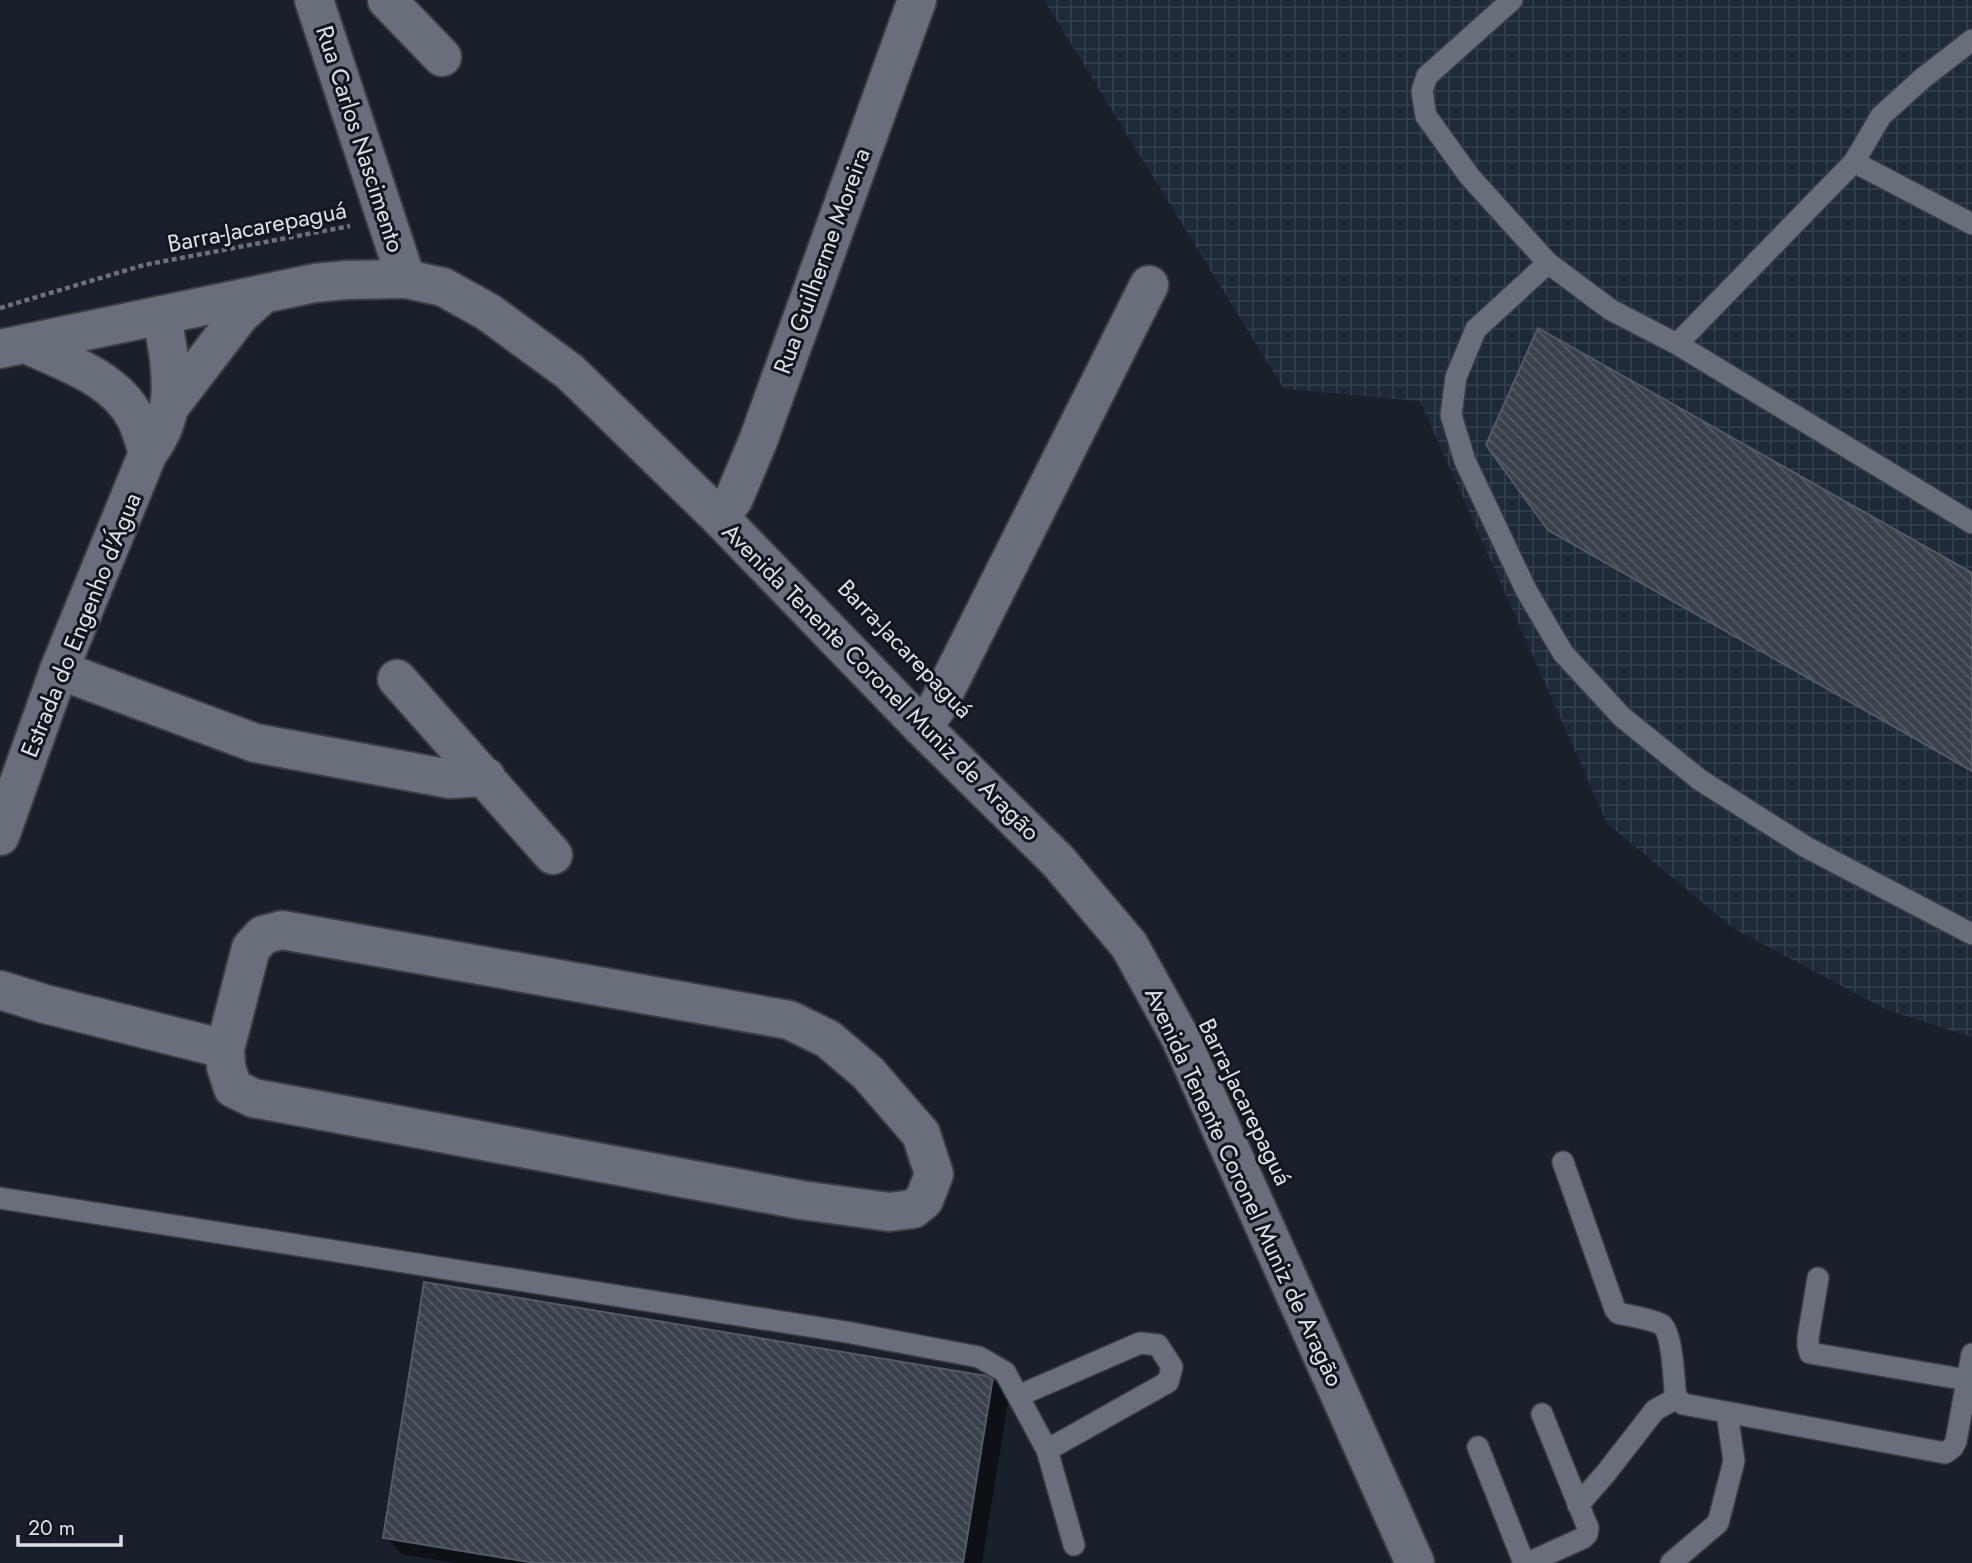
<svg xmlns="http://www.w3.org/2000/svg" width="1972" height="1563" font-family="Jost,sans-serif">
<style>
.industrial{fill:url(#industrial-grid)}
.shadow{fill:#0007}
.building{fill:url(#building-back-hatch);stroke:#545b65;stroke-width:2}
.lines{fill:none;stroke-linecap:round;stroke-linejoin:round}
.lane-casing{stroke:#393d44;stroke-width:24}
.street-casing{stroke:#393d44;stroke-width:42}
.secondary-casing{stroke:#393d44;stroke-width:42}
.path{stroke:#6d727a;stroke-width:4.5;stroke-dasharray:5 3.5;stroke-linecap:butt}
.lane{stroke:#686f7a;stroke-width:21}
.street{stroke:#686f7a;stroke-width:38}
.secondary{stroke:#686f7a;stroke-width:38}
.labels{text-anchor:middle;stroke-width:6;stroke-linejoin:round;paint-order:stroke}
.street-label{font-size:24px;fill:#dce0e6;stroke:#11171f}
</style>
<defs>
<pattern id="industrial-grid" width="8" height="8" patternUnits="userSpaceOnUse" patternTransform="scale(1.75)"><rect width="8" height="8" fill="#1f2937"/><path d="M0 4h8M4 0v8" fill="none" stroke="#343e4a"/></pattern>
<pattern id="building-back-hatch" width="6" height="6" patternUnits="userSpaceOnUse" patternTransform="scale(1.75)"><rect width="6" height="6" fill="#3a414b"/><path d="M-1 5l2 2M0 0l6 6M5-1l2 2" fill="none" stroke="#565c65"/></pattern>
</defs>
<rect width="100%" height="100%" fill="#1a2029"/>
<polygon class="industrial" points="1044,0 1972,0 1972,1037 1887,1010 1733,928 1607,823 1420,401 1284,389"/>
<g class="shadow">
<polygon points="1554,533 1972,575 1972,771"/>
<polygon points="992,1378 1009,1396 982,1563 455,1563 402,1554 385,1537"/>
</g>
<g class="building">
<polygon points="1538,328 1972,573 1972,771 1548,530 1486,445"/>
<polygon points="424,1282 993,1377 963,1563 535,1563 383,1538"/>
</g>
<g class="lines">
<defs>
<g id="lane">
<polyline points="1512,0 1427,76 1422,91 1426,116 1470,177 1548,263 1611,310 1677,344 1972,523"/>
<polyline points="1854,162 1881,116 1923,78 1972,40"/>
<polyline points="1548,263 1476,329 1456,377 1451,415 1465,461 1526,590 1563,653 1622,717 1700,780 1806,847 1972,934"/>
<polyline points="1677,344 1854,162 1972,224"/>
<path d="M1563,1162L1615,1309L1618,1313C1629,1316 1653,1319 1662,1325C1672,1334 1674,1377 1675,1391L1677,1398L1683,1404L1945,1453L1953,1447L1956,1441L1972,1354"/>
<polyline points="0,1198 846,1332 979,1357 1005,1372 1047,1450 1074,1545"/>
<polyline points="1818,1278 1808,1338 1808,1346 1810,1353 1967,1380"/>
<polyline points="1018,1396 1140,1343 1158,1345 1172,1367 1168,1382 1047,1450"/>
<polyline points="1478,1447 1524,1563 1530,1562 1583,1538 1587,1534 1588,1528 1542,1414"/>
<polyline points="1578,1505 1606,1473 1655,1410 1677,1398"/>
<polyline points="1671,1563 1718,1523 1734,1461 1727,1413"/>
</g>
<g id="street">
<polyline points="314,0 406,279"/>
<polyline points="387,0 442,57"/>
<polyline points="59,670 255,743 450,779 486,777"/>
<polyline points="397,679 553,855"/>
<polyline points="922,727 937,707 1149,285"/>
<polygon points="282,930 789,1020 828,1039 868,1073 921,1134 934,1174 924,1200 913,1209 889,1212 801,1200 253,1098 233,1088 226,1067 225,1049 251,948 263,935"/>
<polyline points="0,990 45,1004 225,1049"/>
</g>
<g id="secondary">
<path d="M26,344C64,362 114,377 135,417C141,428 144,441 148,453"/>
<polyline points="0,349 315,283 346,280 406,279 443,287 488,312 570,372 720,518 922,727 1058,861 1129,945 1180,1037 1415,1563"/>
<polyline points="171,405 240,315 263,294"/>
<polyline points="720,518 734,498 758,441 917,0"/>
<path d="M0,836L59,670L148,453C182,410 170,365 162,315"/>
</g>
</defs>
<use href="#lane" class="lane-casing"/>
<use href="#street" class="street-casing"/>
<use href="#secondary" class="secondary-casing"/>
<polyline class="path" points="0,308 144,265 350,226"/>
<use href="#lane" class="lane"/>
<use href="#street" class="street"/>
<use href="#secondary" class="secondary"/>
</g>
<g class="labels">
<g class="street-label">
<text transform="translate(360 139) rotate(72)" y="8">Rua Carlos Nascimento</text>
<text transform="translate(257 227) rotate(-11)" y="8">Barra-Jacarepaguá</text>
<text transform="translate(822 261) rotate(-70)" y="8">Rua Guilherme Moreira</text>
<text transform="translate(81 625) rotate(-68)" y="8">Estrada do Engenho d'Água</text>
<text transform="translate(905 649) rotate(46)" y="8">Barra-Jacarepaguá</text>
<text transform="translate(881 682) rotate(45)" y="8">Avenida Tenente Coronel Muniz de Aragão</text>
<text transform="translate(1245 1102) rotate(64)" y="8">Barra-Jacarepaguá</text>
<text transform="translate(1244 1187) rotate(65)" y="8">Avenida Tenente Coronel Muniz de Aragão</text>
</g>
</g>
<path d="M18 1535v10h103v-10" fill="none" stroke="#dce0e6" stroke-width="3.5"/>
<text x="28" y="1535" font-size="21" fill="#dce0e6" stroke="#11171f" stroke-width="5" paint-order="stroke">20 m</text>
</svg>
